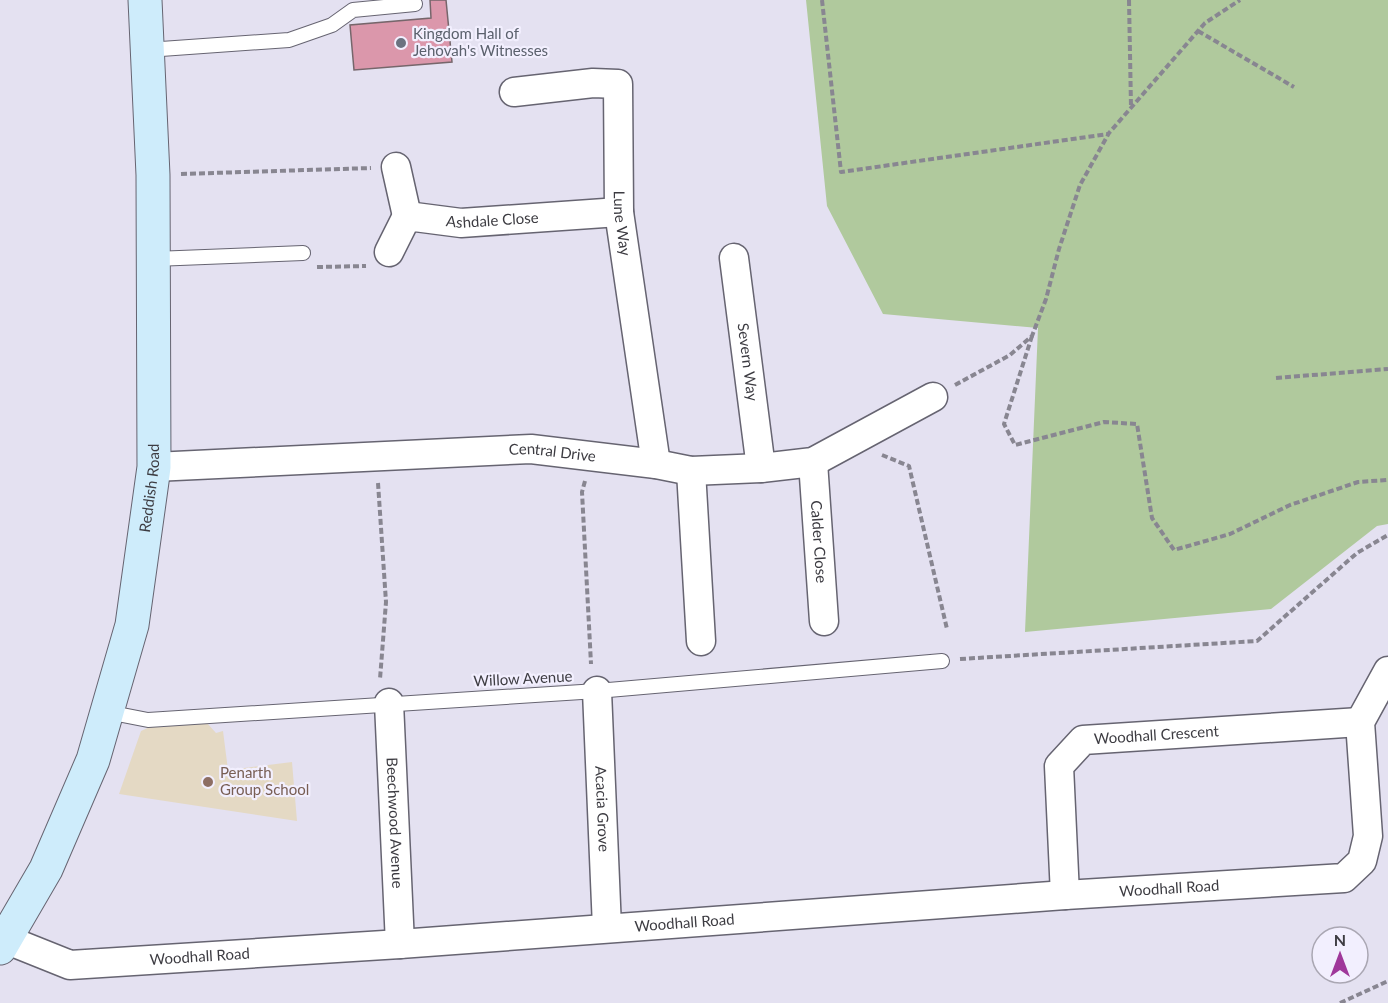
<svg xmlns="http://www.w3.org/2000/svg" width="1388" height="1003" font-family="Lato,sans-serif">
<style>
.education{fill:#e4d9c4}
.green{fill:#b0c99d}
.building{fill:#db97ab;stroke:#76666b;stroke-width:1.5}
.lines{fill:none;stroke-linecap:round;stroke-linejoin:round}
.service-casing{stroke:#666471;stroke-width:16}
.minor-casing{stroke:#666471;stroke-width:31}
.secondary-casing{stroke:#666471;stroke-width:35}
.path{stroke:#888691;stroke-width:4;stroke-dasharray:6 3;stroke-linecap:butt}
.service{stroke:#fff;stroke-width:14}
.minor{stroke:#fff;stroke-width:28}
.secondary{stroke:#ceecfb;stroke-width:33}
.worship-dot{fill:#6b7280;stroke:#f2effe;stroke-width:2}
.education-dot{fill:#8d6e63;stroke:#f2effe;stroke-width:2}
.labels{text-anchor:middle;stroke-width:4.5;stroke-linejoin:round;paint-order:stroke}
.worship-label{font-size:15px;fill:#5b616d;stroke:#f2effe;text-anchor:start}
.street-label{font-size:15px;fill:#3d3c42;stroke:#f2effe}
.education-label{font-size:15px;fill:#785e54;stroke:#f2effe;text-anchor:start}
</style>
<rect width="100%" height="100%" fill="#e4e1f1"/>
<polygon class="education" points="207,723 216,733 223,731 228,770 292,762 297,821 119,794 141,731 152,726"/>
<polygon class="green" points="806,0 1388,0 1388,524 1377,526 1271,609 1025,632 1038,328 883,314 827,206"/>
<polygon class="building" points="430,0 446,0 452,62 354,70 350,25 431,18"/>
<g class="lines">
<defs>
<g id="service">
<polyline points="147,50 289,40 332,25 353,10 415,4"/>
<polyline points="154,259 303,253"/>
<polyline points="107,712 148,720 597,691 942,661"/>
</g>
<g id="minor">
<path id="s1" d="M514,92L593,83L618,84L619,212L656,464"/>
<polyline points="396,167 407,216"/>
<path id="s2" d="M389,252L407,216L461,223L619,212"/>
<path id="s3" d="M734,258L761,468"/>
<path id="s4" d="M813,462L824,621"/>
<path id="s5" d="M154,467L531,449L656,464L691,471L761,468L813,462L933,397"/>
<polyline points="691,471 701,641"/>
<path id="s6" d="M597,691L607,928"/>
<path id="s7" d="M389,703L400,944"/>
<path id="s8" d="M1065,895L1059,766L1083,740L1360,722"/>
<path id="s9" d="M5,939L70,965L400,944L1065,895L1344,878L1362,861L1368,836L1360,722L1388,671"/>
</g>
<g id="secondary">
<path id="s10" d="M0,948L46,869L93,760L132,625L154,467L153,175L145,0"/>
</g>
</defs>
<use href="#service" class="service-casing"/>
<use href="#minor" class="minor-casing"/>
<use href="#secondary" class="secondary-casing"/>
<g class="path">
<polyline points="822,0 841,172 1108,134"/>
<polyline points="1129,0 1131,107"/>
<polyline points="1198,31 1294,87"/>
<polyline points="181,174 371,168"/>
<polyline points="317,267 366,266"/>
<polyline points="1032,336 1004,424 1015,445 1104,422 1137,424 1152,518 1174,550 1230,534 1290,505 1358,482 1388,480"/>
<polyline points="1276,378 1388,369"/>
<polyline points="955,385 1010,355 1032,336 1046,299 1059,249 1080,185 1109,133 1205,23 1240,0"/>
<polyline points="882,455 909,466 947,629"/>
<polyline points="585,481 582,492 591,664"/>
<polyline points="378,483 386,602 380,679"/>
<polyline points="960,659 1257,641 1357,553 1388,535"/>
<polyline points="1340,1003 1388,981"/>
</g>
<use href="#service" class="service"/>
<use href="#minor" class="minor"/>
<use href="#secondary" class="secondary"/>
</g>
<circle class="worship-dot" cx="401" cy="43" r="6"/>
<circle class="education-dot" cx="208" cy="782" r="6"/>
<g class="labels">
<g class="worship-label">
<text x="413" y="39">Kingdom Hall of<tspan x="413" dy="17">Jehovah's Witnesses</tspan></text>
</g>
<g class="street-label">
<text dy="5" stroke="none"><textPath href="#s2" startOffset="126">Ashdale Close</textPath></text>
<text dy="5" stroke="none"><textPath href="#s1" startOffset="244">Lune Way</textPath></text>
<text dy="5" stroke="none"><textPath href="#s3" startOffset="105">Severn Way</textPath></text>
<text dy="5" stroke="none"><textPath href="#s5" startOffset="399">Central Drive</textPath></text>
<text dy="5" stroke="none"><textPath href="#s10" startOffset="489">Reddish Road</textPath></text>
<text dy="5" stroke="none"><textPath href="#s4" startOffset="80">Calder Close</textPath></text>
<text transform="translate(523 679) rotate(-3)" y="5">Willow Avenue</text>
<text dy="5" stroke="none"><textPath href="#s8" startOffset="238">Woodhall Crescent</textPath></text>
<text dy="5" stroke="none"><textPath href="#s6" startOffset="118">Acacia Grove</textPath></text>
<text dy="5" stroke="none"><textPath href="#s7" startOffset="120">Beechwood Avenue</textPath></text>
<text dy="5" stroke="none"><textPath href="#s9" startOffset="1172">Woodhall Road</textPath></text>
<text dy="5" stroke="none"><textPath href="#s9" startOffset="686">Woodhall Road</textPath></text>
<text dy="5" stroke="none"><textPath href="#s9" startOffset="200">Woodhall Road</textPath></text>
</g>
<g class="education-label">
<text x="220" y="778">Penarth<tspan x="220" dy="17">Group School</tspan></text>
</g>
</g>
<g transform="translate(1340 955)"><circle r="28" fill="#f2effe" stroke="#aaa7b3" stroke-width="1.5"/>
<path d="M0-4.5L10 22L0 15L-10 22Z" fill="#9f379a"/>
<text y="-9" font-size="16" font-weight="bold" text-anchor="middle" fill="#3d3c42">N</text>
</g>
</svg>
